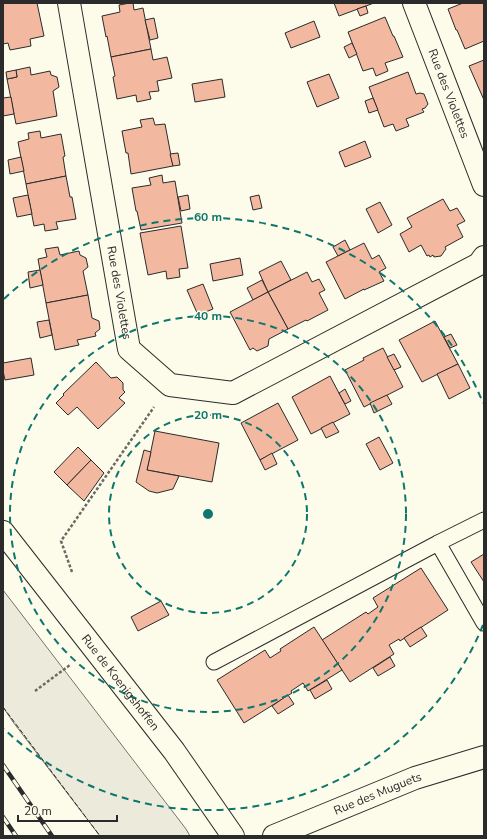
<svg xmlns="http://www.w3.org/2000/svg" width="487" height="839" font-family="'Nunito Sans',sans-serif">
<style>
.parking{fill:#eceadb;stroke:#74746e}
.building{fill:#f2b8a0;stroke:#2b2b2b}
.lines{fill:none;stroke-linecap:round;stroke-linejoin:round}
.lane-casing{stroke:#2b2b2b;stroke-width:17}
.street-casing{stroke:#2b2b2b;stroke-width:24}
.path{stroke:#6a6964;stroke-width:2.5;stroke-dasharray:3 2;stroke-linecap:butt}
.lane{stroke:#fdfbea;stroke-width:15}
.street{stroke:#fdfbea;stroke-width:22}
.rail-casing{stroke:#2b2b2b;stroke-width:4.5}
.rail{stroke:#fdfbea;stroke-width:3;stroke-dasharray:9;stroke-linecap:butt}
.fence{stroke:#2b2b2b;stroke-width:1;stroke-dasharray:5 2;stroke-linecap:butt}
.ring{fill:none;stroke:#0f766e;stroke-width:2;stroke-dasharray:7 5}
.labels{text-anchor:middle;stroke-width:3;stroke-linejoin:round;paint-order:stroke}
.street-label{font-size:12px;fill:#2b2b2b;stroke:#fdfbea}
.centre{fill:#0f766e;stroke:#fdfbea;stroke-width:2}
.ring-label{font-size:12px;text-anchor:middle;font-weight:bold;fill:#0f766e;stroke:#fdfbea;stroke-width:3;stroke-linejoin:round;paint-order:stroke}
</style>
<rect width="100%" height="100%" fill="#fdfbea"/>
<polygon class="parking" points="3,590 186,829 190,836 100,836 13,722 3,707"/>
<g class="building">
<polygon points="3,3 37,3 44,36 30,39 31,46 10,50 8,43 3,44"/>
<polygon points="130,3 133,3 134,10 143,8 151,49 111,57 107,36 106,37 102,16 120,12 119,5"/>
<polygon points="334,3 374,3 339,16"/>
<polygon points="463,3 484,3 484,41 465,49 457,30 456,30 448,9"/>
<polygon points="366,6 368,13 360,16 357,9"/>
<polygon points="385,17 393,36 394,36 403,57 385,63 388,71 376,76 373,68 363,71 348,32"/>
<polygon points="154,18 158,38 150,40 145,20"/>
<polygon points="314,21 320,37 291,48 285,33"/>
<polygon points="352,43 357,54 349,58 344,47"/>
<polygon points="151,49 153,60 167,57 172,78 157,81 159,91 149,92 151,99 137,102 136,95 117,99 113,77 115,76 111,57"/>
<polygon points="484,60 484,100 469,66"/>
<polygon points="30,67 31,75 50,71 51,75 57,77 59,87 53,91 57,116 16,124 7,79 17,77 16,70"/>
<polygon points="16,70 17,77 7,79 6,72"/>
<polygon points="408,72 416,94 420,93 424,94 428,104 425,108 422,109 424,112 406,119 409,126 396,131 393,124 384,127 369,87"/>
<polygon points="329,74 339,98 317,107 307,82"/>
<polygon points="222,79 225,97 195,102 192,84"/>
<polygon points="11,97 14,114 3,116 3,98"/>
<polygon points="373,98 378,110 369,113 365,101"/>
<polygon points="153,118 155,125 165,124 173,166 131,174 128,153 126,153 122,131 142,127 140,120"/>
<polygon points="40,131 41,138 61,134 65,156 63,157 66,176 26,184 18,142 29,139 28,133"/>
<polygon points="365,141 371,157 345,167 339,152"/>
<polygon points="178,153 180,165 173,166 170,154"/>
<polygon points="21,157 24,171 10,174 8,160"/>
<polygon points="162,175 163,183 175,181 182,223 141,230 137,211 136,211 132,188 151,185 149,178"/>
<polygon points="66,176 70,197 72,197 76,219 56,222 58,229 45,231 44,224 34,226 26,184"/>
<polygon points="28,195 32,214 17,217 13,198"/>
<polygon points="188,195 190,209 181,211 178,197"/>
<polygon points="259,195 262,208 253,210 250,197"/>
<polygon points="443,199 450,211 457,208 465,221 457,225 463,237 445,247 446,249 441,256 434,257 433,255 430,257 429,255 427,256 421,245 409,252 400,234 412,227 407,218"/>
<polygon points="380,202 392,225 378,233 366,209"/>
<polygon points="181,226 188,268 179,269 180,277 167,279 166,271 148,275 140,233"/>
<polygon points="345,240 350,250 338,256 333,247"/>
<polygon points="364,243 372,259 379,255 386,268 379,272 384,281 364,290 364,289 345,299 326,262"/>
<polygon points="58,247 60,255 79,251 80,255 86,258 88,267 83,271 88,295 46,303 38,259 47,257 45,249"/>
<polygon points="240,258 243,275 213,281 210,264"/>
<polygon points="281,261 291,280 268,292 259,272"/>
<polygon points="40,270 43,285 30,288 28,272"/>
<polygon points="307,272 312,282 319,279 325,290 319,293 328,310 307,321 306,320 288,329 268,292"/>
<polygon points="262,280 268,292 253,300 247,288"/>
<polygon points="203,284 213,309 198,315 187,290"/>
<polygon points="268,292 288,329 269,339 268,346 257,351 253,348 250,350 230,312"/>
<polygon points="88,295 92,318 99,321 100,329 95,333 96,336 77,340 79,345 55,350 46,303"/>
<polygon points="49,320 52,335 40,338 37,322"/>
<polygon points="435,321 458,364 422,382 399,340"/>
<polygon points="451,334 457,345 450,348 444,337"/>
<polygon points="383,348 403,387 364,407 345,370 364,360 363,358"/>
<polygon points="394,354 401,367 394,370 387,357"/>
<polygon points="31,358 34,375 5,380 3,371 3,363"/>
<polygon points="96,362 111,378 117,377 123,383 123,390 125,392 119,398 125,403 98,429 77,407 68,415 56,403 64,395 63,394"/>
<polygon points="458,364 470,388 449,399 437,374"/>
<polygon points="330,376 350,414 311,434 292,397"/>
<polygon points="345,389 351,401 345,404 339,393"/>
<polygon points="387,395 392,404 374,413 370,403"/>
<polygon points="278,403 298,440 260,460 241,423"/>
<polygon points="333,422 339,432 326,438 321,428"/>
<polygon points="155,431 219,443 212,482 147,470"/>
<polygon points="379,437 393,463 380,470 366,444"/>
<polygon points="78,447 91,460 67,485 54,472"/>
<polygon points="144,450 151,452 147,470 179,476 173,489 157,493 149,491 136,482"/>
<polygon points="272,453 277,464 265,470 260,460"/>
<polygon points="91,460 104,473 84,501 67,485"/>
<polygon points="484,554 484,582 471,562"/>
<polygon points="421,568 448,610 400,641 399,639 389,645 394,654 350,682 322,640 366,612 368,614 378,607 373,598"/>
<polygon points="161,601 169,615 138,631 131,617"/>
<polygon points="314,627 342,670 308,691 303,683 291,691 292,693 244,723 217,680 265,650 270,658 281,651 280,649"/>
<polygon points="421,627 427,636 410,647 404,638"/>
<polygon points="390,657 395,666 378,676 373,668"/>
<polygon points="327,680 332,689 315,699 310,690"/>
<polygon points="288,695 294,704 278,714 272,706"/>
</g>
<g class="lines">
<defs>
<g id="lane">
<polyline points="438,543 484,623"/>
<polyline points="214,662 438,543 484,520"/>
</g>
<g id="street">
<path id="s1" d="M69,3L129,349L170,385L233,393L479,264L484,257"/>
<path id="s2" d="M414,3L484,185"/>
<path id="s3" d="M3,532L174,751L233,836"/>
<path id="s4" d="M274,836L415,778L484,757"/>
</g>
</defs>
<use href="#lane" class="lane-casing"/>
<use href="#street" class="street-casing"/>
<g class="path">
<polyline points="72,572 61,541 154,407"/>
<polyline points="35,691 70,665"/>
</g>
<use href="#lane" class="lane"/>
<use href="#street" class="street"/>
<defs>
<g id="rail">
<polyline points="3,765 52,836"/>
<polyline points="3,817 16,836"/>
</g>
</defs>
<use href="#rail" class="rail-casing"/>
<use href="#rail" class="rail"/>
<polyline class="fence" points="3,707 100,836"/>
</g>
<g class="ring">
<circle cx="208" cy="514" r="99"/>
<circle cx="208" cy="514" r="198"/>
<path d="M483 625A297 297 0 0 1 4 729M4 299A297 297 0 0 1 483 403"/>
</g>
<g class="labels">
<g class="street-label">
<text dy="4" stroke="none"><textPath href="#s2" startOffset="97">Rue des Violettes</textPath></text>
<text dy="4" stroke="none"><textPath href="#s1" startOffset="294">Rue des Violettes</textPath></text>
<text dy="4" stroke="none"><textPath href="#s3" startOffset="191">Rue de Koenigshoffen</textPath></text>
<text dy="4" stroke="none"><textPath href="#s4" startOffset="112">Rue des Muguets</textPath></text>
</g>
</g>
<circle cx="208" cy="514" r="6" class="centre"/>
<g class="ring-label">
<text x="208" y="221">60 m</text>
<text x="208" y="320">40 m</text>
<text x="208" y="419">20 m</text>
</g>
<rect width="487" height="839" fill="none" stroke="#2b2b2b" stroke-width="8"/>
<path d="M18 815v6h99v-6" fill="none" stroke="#2b2b2b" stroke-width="2"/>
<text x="24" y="815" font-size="12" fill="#2b2b2b" stroke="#fdfbea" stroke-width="3" paint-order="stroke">20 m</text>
</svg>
